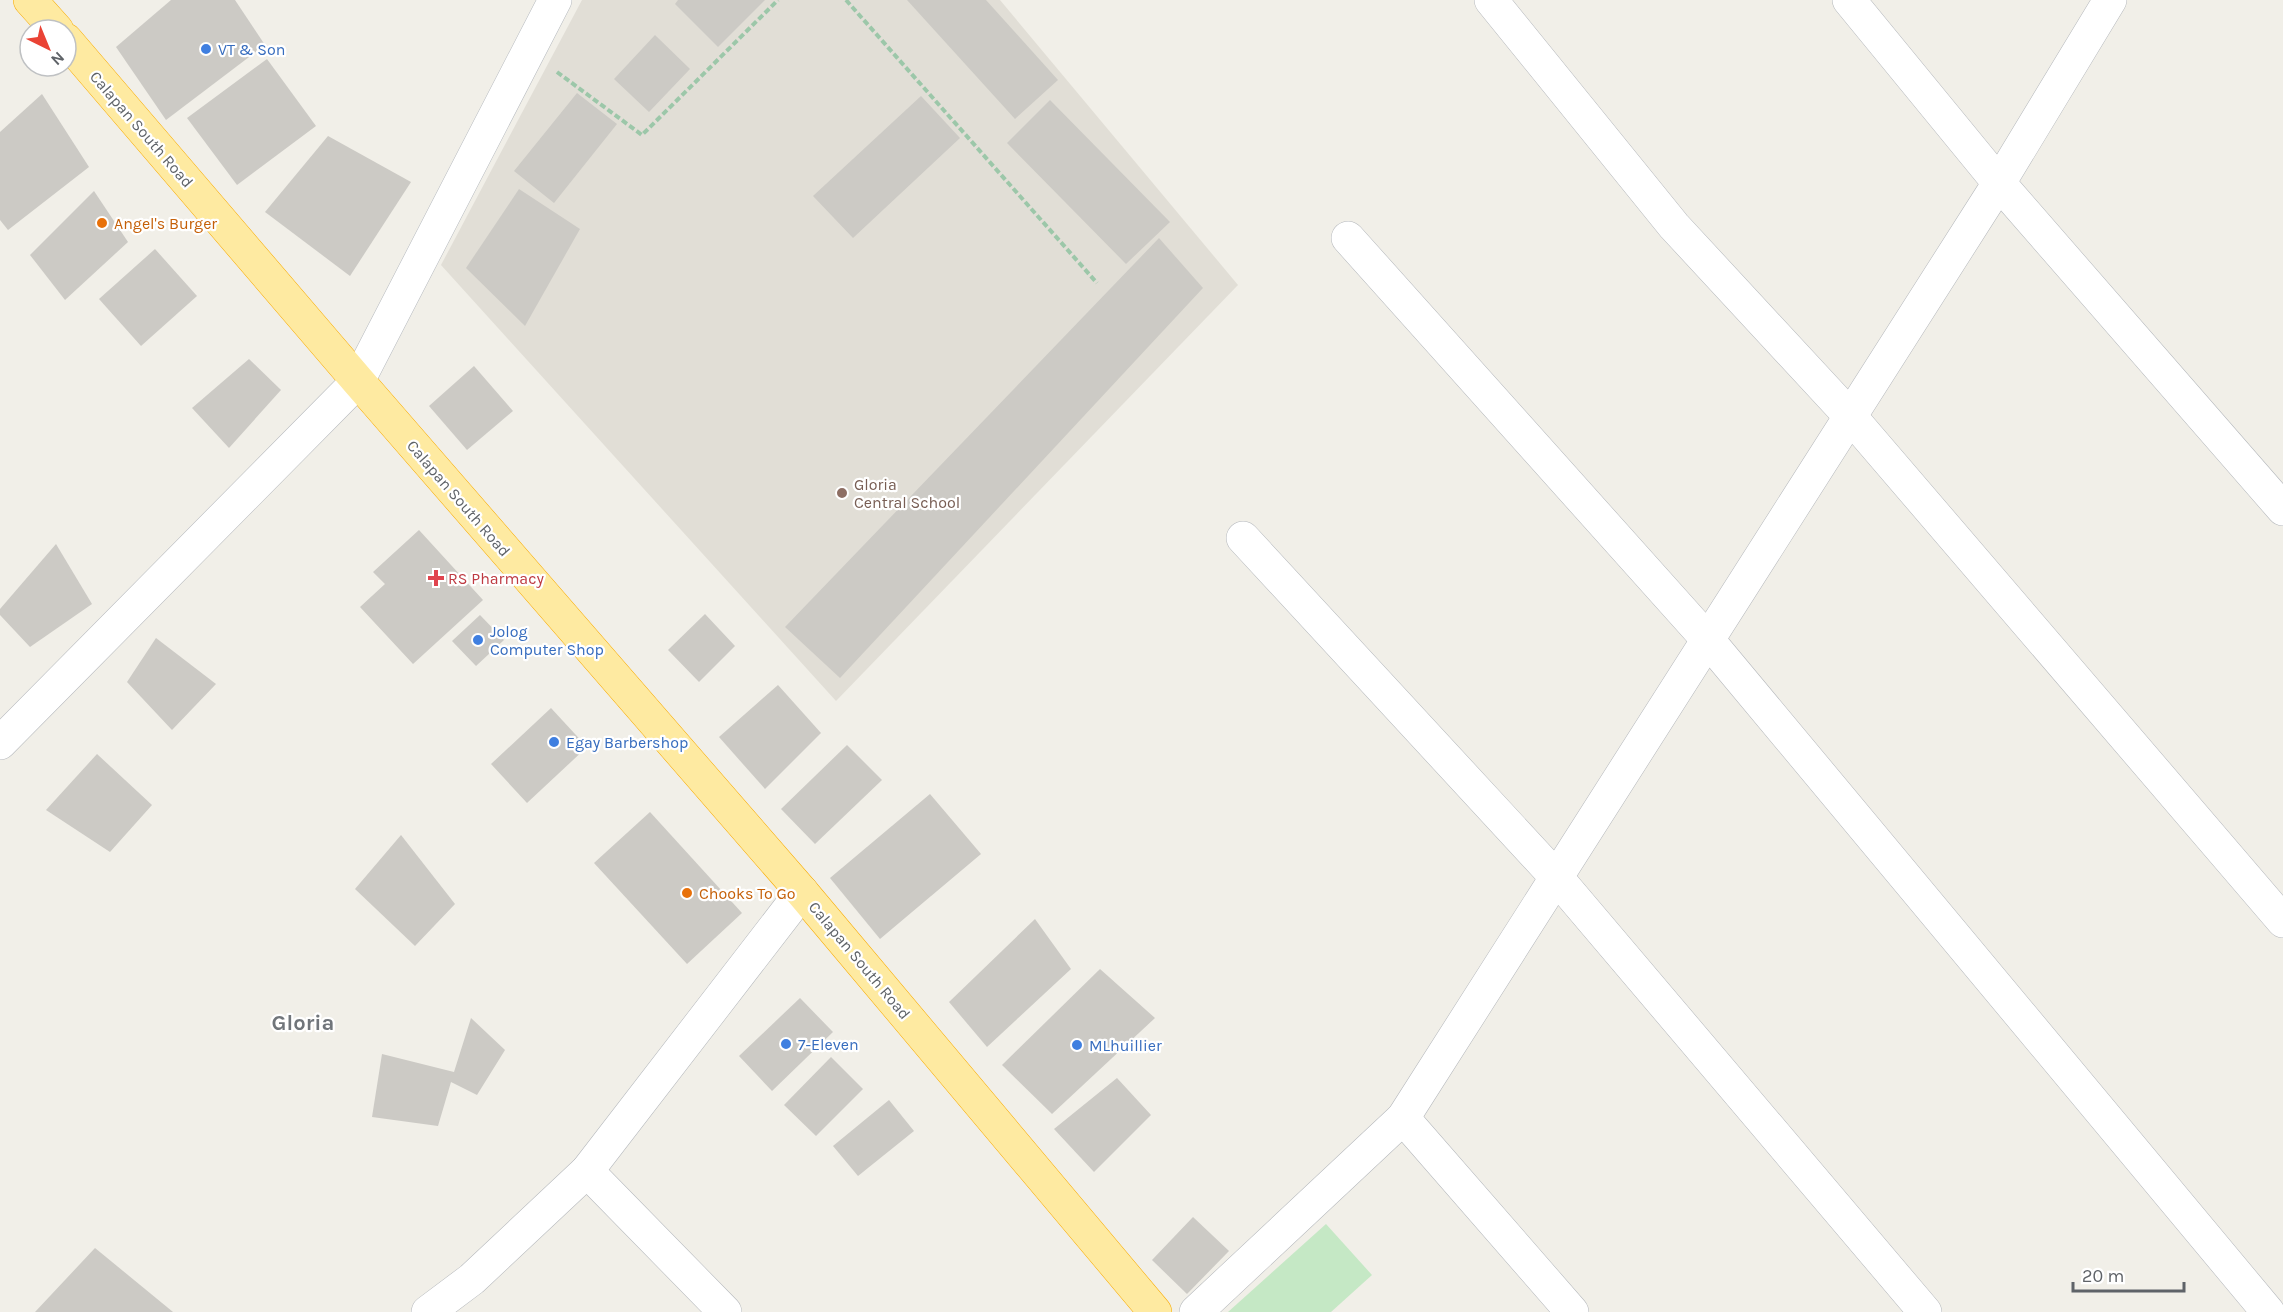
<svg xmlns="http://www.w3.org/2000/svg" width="2283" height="1312" font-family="Karla,sans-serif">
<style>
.education{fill:#e1ded6}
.green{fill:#c5e8c5}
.building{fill:#cccac5}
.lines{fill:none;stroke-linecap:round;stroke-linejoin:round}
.minor-casing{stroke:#b5b8bc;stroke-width:34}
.secondary-casing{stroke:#b6babf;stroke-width:34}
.trunk-casing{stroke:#f9ab00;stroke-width:34}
.path{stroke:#9cc7a9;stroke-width:4;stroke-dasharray:6 3;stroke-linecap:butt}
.minor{stroke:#fff;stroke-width:33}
.secondary{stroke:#fff;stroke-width:33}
.trunk{stroke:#feeaa1;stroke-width:33}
.shop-dot{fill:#3f7fe0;stroke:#fff;stroke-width:2}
.food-dot{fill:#e8710a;stroke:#fff;stroke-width:2}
.education-dot{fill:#8d6e63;stroke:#fff;stroke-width:2}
.health-dot{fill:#e0444e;stroke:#fff;stroke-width:2}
.labels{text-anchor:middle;stroke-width:4.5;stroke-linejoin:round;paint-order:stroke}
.shop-label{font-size:16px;fill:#366cbe;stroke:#fff;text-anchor:start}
.street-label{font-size:16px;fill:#5f6368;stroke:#fff}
.food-label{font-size:16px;fill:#c56008;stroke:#fff;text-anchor:start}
.education-label{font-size:16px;fill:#785e54;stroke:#fff;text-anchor:start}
.health-label{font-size:16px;fill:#be3a42;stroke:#fff;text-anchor:start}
.district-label{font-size:22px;font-weight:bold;fill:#70757a;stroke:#fff}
</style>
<rect width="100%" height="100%" fill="#f1efe8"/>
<polygon class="education" points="582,0 1000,0 1238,285 836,701 441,265"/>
<polygon class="green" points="1326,1224 1372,1275 1331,1312 1228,1312"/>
<g class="building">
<polygon points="171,0 235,0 265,45 166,120 116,47"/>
<polygon points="678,0 765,0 718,47 675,4"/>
<polygon points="907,0 986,0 1058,80 1015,119"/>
<polygon points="655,35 690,69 649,112 614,79"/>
<polygon points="267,59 316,126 237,185 187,118"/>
<polygon points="577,93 617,124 554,203 514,171"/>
<polygon points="42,94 89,167 8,230 0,220 0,132"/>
<polygon points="921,96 960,138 853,238 813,196"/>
<polygon points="1050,100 1170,222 1126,264 1007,143"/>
<polygon points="328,136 411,182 350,276 265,212"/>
<polygon points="519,189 580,229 525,326 466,268"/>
<polygon points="94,191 128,242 65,300 30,255"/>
<polygon points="1159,238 1203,288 840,678 785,627"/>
<polygon points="155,249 197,296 141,346 99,299"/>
<polygon points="249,359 281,390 229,448 192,408"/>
<polygon points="474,366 513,411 467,450 429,406"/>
<polygon points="419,530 483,600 413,664 360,607 385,584 373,572"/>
<polygon points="56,544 92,604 30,647 0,615 0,609"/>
<polygon points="705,614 735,646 699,682 668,650"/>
<polygon points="480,615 504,640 476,666 452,641"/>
<polygon points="156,638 216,684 172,730 127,682"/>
<polygon points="778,685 821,733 765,789 719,737"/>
<polygon points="551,708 587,747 527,803 491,764"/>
<polygon points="847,745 882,780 815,844 781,809"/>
<polygon points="97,754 152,805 110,852 46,810"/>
<polygon points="930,794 981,854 880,939 830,878"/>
<polygon points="650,812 742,913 687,964 594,863"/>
<polygon points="401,835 455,904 415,946 355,889"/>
<polygon points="1035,919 1071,969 987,1047 949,1002"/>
<polygon points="1100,969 1155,1018 1052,1114 1002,1065"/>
<polygon points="800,998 833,1032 772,1091 739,1056"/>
<polygon points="471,1018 505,1050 477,1095 451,1082 438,1126 372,1117 382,1054 454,1072"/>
<polygon points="831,1057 863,1089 816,1136 784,1105"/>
<polygon points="1117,1078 1151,1115 1094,1172 1054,1129"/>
<polygon points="889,1100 914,1131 858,1176 833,1146"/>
<polygon points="1193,1217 1229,1251 1187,1294 1152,1260"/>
<polygon points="95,1248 173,1312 35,1312"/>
</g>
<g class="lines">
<defs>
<g id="minor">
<polyline points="1491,0 1674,226 1850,416 2283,921"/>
<polyline points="1849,0 1999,183 2283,509"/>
<polyline points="1348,238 1708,640 2268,1312"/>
<polyline points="1243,538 1557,878 1925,1312"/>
<polyline points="0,743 358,381"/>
<polyline points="1403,1118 1572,1312"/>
<polyline points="587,1171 725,1312"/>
<polyline points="428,1312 472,1279 587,1171 802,892"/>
<polyline points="1196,1312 1403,1118 1999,183 2110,0"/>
</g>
<polyline id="secondary" points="358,381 555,0"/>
<g id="trunk">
<polyline points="30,0 57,30"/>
<polyline points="66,40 358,381 802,892 1155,1312"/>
</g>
</defs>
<use href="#minor" class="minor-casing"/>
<use href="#secondary" class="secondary-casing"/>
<use href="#trunk" class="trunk-casing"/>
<g class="path">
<polyline points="846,0 1097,283"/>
<polyline points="557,72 642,135 778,0"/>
</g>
<use href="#minor" class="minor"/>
<use href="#secondary" class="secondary"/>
<use href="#trunk" class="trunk"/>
</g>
<g class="shop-dot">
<circle cx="206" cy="49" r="6"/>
<circle cx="478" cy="640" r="6"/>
<circle cx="554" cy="742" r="6"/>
<circle cx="786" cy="1044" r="6"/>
<circle cx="1077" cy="1045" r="6"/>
</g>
<g class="food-dot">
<circle cx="102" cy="223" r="6"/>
<circle cx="687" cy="893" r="6"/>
</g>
<circle class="education-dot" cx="842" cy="493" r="6"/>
<path class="health-dot" d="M433 569h6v6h6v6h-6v6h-6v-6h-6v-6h6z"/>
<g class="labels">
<g class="shop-label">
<text x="218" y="55">VT &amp; Son</text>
<text x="490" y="637">Jolog<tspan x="490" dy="18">Computer Shop</tspan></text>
<text x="566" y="748">Egay Barbershop</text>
<text x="798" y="1050">7-Eleven</text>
<text x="1089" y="1051">MLhuillier</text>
</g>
<g class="street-label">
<text transform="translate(142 129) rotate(49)" y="6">Calapan South Road</text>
<text transform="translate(459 498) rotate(49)" y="6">Calapan South Road</text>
<text transform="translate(860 960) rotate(50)" y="6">Calapan South Road</text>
</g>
<g class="food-label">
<text x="114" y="229">Angel's Burger</text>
<text x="699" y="899">Chooks To Go</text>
</g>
<g class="education-label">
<text x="854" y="490">Gloria<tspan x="854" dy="18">Central School</tspan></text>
</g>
<g class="health-label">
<text x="448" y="584">RS Pharmacy</text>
</g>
<g class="district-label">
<text x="303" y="1030">Gloria</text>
</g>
</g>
<g transform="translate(48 48) rotate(137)"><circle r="28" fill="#ffffff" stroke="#bfc1c3" stroke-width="1.5"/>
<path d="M0-4.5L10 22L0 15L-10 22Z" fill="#ea4335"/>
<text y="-9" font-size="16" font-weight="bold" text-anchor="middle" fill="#5f6368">N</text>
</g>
<path d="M2073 1282v9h111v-9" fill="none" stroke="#5f6368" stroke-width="3"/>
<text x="2082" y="1282" font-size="18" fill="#5f6368" stroke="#ffffff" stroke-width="4.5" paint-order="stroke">20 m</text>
</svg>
